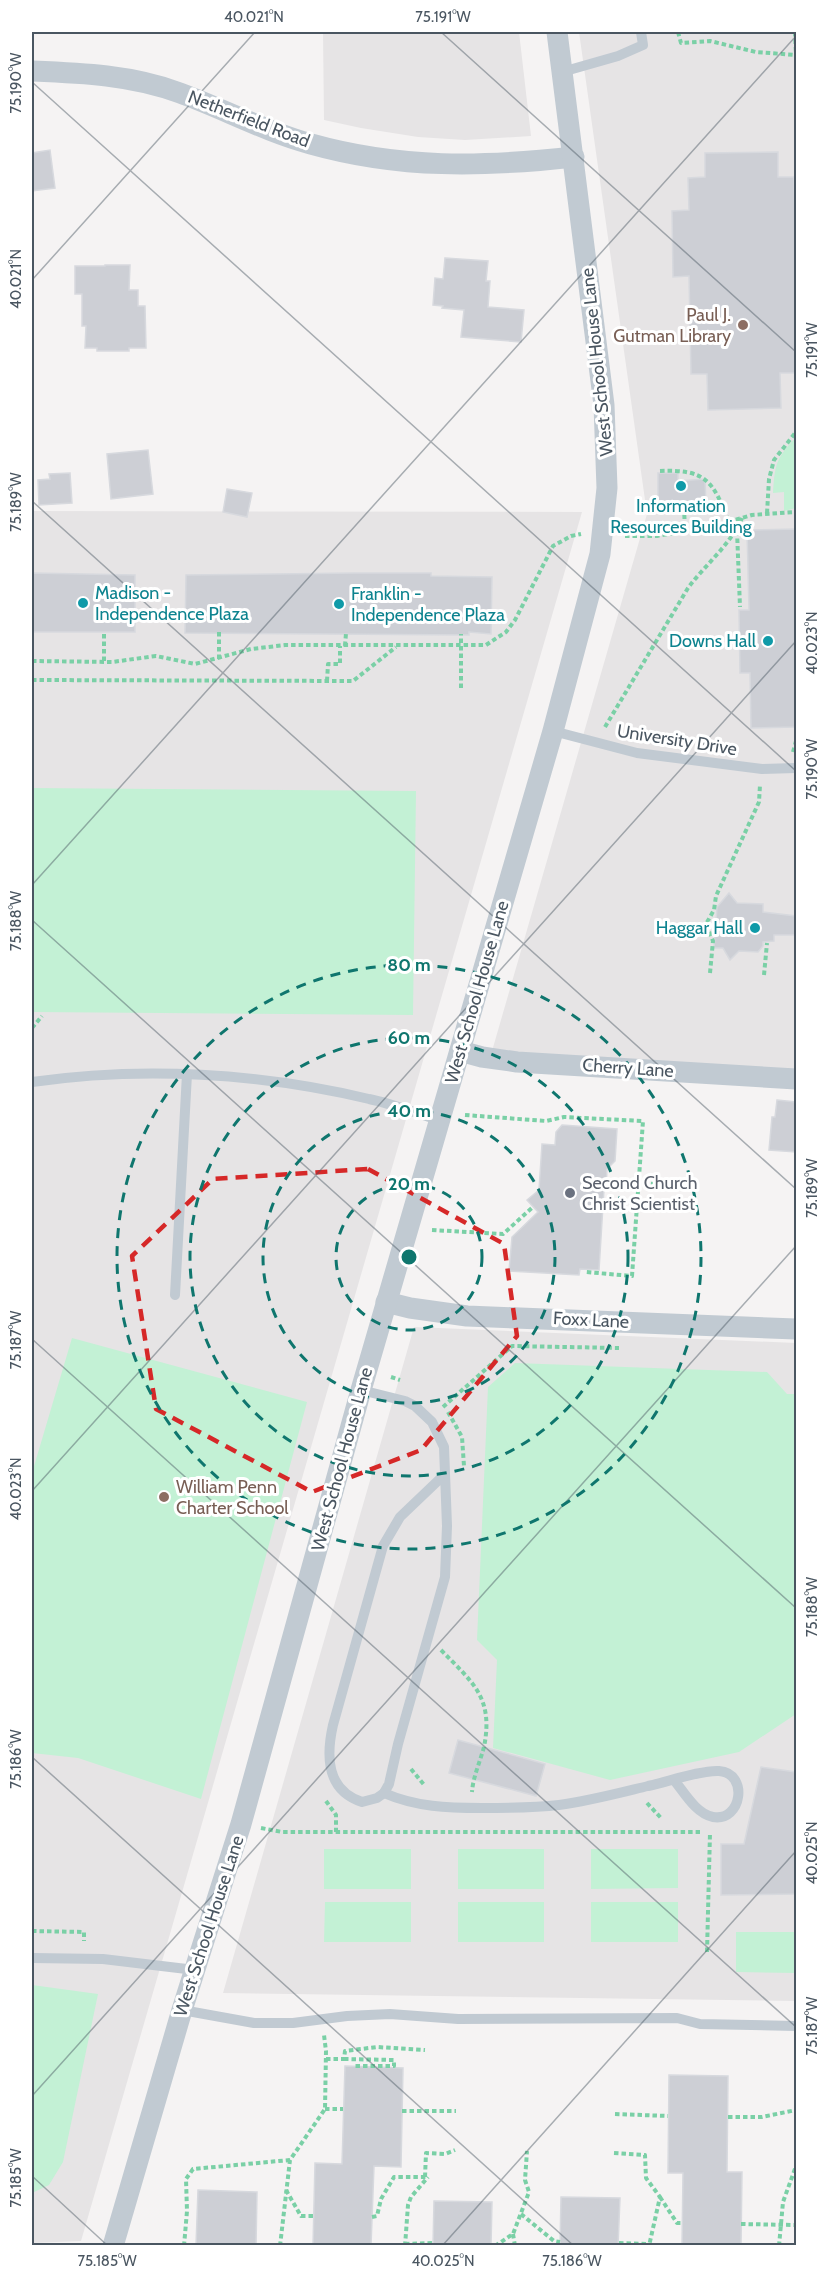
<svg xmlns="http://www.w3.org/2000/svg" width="828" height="2277" font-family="Cabin,sans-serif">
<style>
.education{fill:#e6e4e5}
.green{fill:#c3f1d5}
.building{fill:#cdcfd5;stroke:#d7d9de;stroke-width:1.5}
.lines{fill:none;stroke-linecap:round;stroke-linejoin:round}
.path{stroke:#7ad0a6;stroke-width:4;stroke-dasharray:4.5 3;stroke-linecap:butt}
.service{stroke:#c1cad2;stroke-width:10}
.minor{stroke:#c1cad2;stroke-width:21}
.marked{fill:none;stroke:#d62828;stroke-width:4.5;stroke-dasharray:12 8;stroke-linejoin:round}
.ticks{fill:none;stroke:#4a5661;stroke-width:1.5;stroke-opacity:0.45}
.ring{fill:none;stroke:#0f766e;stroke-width:3;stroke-dasharray:10 8}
.education-dot{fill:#8d6e63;stroke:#fff;stroke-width:2}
.culture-dot{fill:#0f9aa8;stroke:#fff;stroke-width:2}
.worship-dot{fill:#6b7280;stroke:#fff;stroke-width:2}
.labels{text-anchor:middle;stroke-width:6;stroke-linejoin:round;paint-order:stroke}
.street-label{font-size:18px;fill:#4a5661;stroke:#fff}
.education-label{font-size:18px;fill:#785e54;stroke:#fff;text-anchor:end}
.culture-label{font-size:18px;fill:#0d838f;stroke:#fff;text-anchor:start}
.worship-label{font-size:18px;fill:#5b616d;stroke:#fff;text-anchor:start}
.centre{fill:#0f766e;stroke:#fff;stroke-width:3}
.ring-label{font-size:18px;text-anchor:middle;font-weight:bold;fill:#0f766e;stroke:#fff;stroke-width:6;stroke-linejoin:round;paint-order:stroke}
.neatline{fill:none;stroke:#4a5661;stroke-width:2}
.ticks-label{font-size:15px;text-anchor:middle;fill:#4a5661}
</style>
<rect width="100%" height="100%" fill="#f5f3f3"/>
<g class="education">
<polygon points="323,32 519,32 531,136 465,140 418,137 361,128 324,120"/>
<polygon points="579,32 796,32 796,1076 490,1058 647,514"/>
<polygon points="32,511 582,512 81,2241 32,2243"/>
<polygon points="414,1327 796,1343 796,2001 223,1993"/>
</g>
<g class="green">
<path d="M796,437V508L784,511V492L773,493C775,463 776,459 796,437Z"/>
<polygon points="32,788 416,791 413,1015 32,1012"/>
<polygon points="72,1338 307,1402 201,1799 78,1758 32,1753 32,1473"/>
<polygon points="515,1363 767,1372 787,1394 796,1394 796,1714 739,1752 610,1780 493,1748 497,1660 477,1640 488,1387"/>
<rect x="324" y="1849" width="87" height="40"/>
<rect x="458" y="1849" width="86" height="40"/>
<polygon points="591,1849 678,1849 678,1888 591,1889"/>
<polygon points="325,1902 411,1902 411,1942 324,1942"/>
<rect x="458" y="1902" width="86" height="40"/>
<rect x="591" y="1902" width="87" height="40"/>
<polygon points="736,1932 796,1932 796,1973 736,1972"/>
<polygon points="32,1985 98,1994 63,2162 49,2185 32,2193"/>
</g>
<g class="building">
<polygon points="50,150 55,188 32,191 32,153"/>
<polygon points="778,152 778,177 794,177 795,219 796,219 796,373 780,373 781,408 708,410 707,374 691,374 689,276 673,277 672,211 689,210 688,178 705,177 705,153"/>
<polygon points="445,258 488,261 486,281 490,281 488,307 524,310 521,342 461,337 464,310 442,308 443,306 433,305 435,278 443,279"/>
<polygon points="105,265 130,265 129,290 138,290 138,306 145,306 146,348 129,348 129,351 97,351 97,348 85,348 86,326 82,326 82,294 75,294 75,266 105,266"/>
<polygon points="148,450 153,494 111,499 107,454"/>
<polygon points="70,473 72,503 39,505 38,480 50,479 49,474"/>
<polygon points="658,473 678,473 678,481 705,479 706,506 658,508"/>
<polygon points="227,489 252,493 247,517 223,512"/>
<polygon points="796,529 796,727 751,728 750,673 740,673 739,610 749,610 747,530"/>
<polygon points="32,573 135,575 135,632 32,632"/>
<polygon points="355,573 431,573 431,576 492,577 491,634 469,632 469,635 185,633 186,575"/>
<polygon points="729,893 737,903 763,904 763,912 796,916 796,935 774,935 774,941 763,942 763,946 758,952 739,951 730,960 723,948 714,948 717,907"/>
<polygon points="777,1100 796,1102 796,1152 769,1150 772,1117 775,1117"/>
<polygon points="562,1125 617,1129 615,1161 607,1169 606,1187 604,1189 599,1270 580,1269 579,1275 509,1271 512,1237 538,1212 527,1200 539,1190 542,1144 555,1145 556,1132"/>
<polygon points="458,1740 545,1764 536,1796 449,1773"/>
<polygon points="761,1767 796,1772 796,1894 721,1895 721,1844 744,1844"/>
<polygon points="345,2066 403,2068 401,2167 374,2166 371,2246 313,2246 315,2163 342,2164"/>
<polygon points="669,2075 728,2076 727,2172 742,2172 741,2246 682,2246 683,2173 668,2173"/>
<polygon points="198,2190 257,2192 256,2246 196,2246"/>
<polygon points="561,2197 620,2198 618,2246 560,2246"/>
<polygon points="434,2201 492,2202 491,2246 433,2246"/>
</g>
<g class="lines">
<g class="path">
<polyline points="678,32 681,43 710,41 756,52 796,55"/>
<polyline points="795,32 796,55"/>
<path d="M660,471C706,469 713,481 729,522"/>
<polyline points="684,507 685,531"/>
<polyline points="767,513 769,479 774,460 796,432"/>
<polyline points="737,531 740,607"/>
<polyline points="625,536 657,536 714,526 752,515 796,512"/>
<polyline points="219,632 219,659"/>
<polyline points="345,646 346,633"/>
<polyline points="32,661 112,662 156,656 195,664 251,649 285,645 486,645 506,632 515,620 553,546 571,536 581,534"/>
<polyline points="104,661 104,633"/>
<polyline points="32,680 353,681 396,647"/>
<polyline points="327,681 328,664 340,664 340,646"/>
<polyline points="461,688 461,634"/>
<path d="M605,727L688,588C705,565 731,544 742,518"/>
<polyline points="793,752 796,741"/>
<polyline points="710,973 713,941 706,924 714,910 716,896 759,802 760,785"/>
<polyline points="764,975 767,943"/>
<polyline points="32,1028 42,1016"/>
<polyline points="465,1115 546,1121 564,1117 643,1121 632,1276 586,1272"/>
<polyline points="606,1180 676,1186"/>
<polyline points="432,1230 503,1234 533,1207"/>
<polyline points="391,1377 400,1380"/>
<polyline points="443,1407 512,1346 619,1348"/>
<polyline points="448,1412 462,1437 464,1466"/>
<path d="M441,1650C472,1682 494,1697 484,1747C480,1762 473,1777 472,1792"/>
<polyline points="411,1769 425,1786"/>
<polyline points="326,1801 336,1815 336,1832"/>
<polyline points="647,1803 661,1818"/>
<polyline points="261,1828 282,1832 700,1832"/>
<polyline points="32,1931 84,1932 84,1941"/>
<polyline points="707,1952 710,1833"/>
<polyline points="326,2059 344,2059 345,2051 377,2047 425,2050"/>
<polyline points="344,2059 394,2060 394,2066 353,2066"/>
<polyline points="325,2109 343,2109"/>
<polyline points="402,2111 456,2111"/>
<polyline points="615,2114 668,2116"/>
<polyline points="728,2117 762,2117 796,2110"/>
<polyline points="614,2153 645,2155 646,2178 660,2197 649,2246"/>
<polyline points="425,2177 426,2153 445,2154 455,2150"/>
<polyline points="286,2190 301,2216 314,2216"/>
<polyline points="660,2197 677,2223 682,2223"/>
<polyline points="521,2214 554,2241 560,2242"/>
<polyline points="372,2217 377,2216 381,2199 394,2177 428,2177"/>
<polyline points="741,2224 796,2225"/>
<polyline points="513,2234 515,2246"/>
<polyline points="619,2243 649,2244"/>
<polyline points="405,2244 433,2243"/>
<polyline points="146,2246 196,2245"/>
<polyline points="184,2246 187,2211 186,2179 193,2169 290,2160"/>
<polyline points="280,2246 290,2160 325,2109 326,2051 324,2035"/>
<polyline points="405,2246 408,2205 411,2197 428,2177"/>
<polyline points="495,2246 513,2234 529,2192 525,2180 527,2151"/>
<polyline points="779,2246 783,2202 796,2166"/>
</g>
<g class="service">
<polyline points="562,72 618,56 643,45 641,32"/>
<polyline points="553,731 637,753 762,769 796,768"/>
<path d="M32,1082C143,1066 260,1073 369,1099C393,1104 416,1113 439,1120"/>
<polyline points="175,1295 187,1074"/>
<path d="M361,1390L405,1401L415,1406L432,1422L444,1447L447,1526L445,1577L398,1744L389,1784L384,1793L377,1798L362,1802C326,1790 326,1756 333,1725L383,1546L400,1517L444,1475"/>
<path d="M384,1793C416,1807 448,1808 482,1808C508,1808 533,1808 559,1805C589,1801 619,1793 648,1786C667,1782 701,1770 719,1771C749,1773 742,1822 713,1817C696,1814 684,1792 674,1780"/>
<polyline points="32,1958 103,1959 195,1970"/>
<polyline points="182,2010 254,2023 293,2023 347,2016 390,2014 458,2019 677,2018 700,2024 796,2026"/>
</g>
<g class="minor">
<path d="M32,71C81,73 132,75 180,93C224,109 266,132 311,144C400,169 483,167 574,157"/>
<polyline points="460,1051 482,1057 517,1062 796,1079"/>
<polyline points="386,1302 410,1308 467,1316 796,1329"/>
<polyline points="113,2246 182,2010 241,1824 361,1390 553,731 600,554 607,488 604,405 557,32"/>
</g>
</g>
<path class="marked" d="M368,1169L504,1244L517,1336L421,1450L312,1492L156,1409L132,1256L213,1179Z"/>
<path class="ticks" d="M441,32L796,352M32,82L796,771M32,280L255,32M32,501L796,1189M32,885L796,36M32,920L796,1608M32,1339L796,2027M32,1491L796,641M32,1757L574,2246M32,2096L796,1246M32,2176L108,2246M442,2246L796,1851"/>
<g class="ring">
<circle cx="409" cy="1257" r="73"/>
<circle cx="409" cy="1257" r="146"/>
<circle cx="409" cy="1257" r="219"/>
<circle cx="409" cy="1257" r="292"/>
</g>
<g class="education-dot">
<circle cx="743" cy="325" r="6"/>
<circle cx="164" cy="1497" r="6"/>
</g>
<g class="culture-dot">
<circle cx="681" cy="486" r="6"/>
<circle cx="83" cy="603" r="6"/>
<circle cx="339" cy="604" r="6"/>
<circle cx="768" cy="641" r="6"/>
<circle cx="755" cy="928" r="6"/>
</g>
<circle class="worship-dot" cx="570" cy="1193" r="6"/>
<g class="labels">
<g class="street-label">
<text transform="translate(249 119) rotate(21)" y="6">Netherfield Road</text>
<text transform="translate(597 362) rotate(-96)" y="6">West School House Lane</text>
<text transform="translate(677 740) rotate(9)" y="6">University Drive</text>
<text transform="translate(477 992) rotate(-74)" y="6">West School House Lane</text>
<text transform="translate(628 1068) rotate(4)" y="6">Cherry Lane</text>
<text transform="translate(591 1320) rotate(3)" y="6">Foxx Lane</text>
<text transform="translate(342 1459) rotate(-75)" y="6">West School House Lane</text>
<text transform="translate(209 1926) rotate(-72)" y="6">West School House Lane</text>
</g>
<g class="education-label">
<text x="731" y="321">Paul J.<tspan x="731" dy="21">Gutman Library</tspan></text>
<text x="176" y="1493" text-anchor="start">William Penn<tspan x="176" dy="21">Charter School</tspan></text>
</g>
<g class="culture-label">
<text x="681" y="512" text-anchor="middle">Information<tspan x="681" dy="21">Resources Building</tspan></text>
<text x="95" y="599">Madison -<tspan x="95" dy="21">Independence Plaza</tspan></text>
<text x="351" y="600">Franklin -<tspan x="351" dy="21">Independence Plaza</tspan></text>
<text x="756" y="647" text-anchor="end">Downs Hall</text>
<text x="743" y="934" text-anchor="end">Haggar Hall</text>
</g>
<g class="worship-label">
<text x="582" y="1189">Second Church<tspan x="582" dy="21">Christ Scientist</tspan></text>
</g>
</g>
<circle cx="409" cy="1257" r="9" class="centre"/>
<g class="ring-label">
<text x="409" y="971">80 m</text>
<text x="409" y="1044">60 m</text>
<text x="409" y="1117">40 m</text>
<text x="409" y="1190">20 m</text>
</g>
<rect width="828" height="2277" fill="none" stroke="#ffffff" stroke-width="66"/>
<rect x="33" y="33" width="762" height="2211" class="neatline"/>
<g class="ticks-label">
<text x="254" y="22">40.021°N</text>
<text x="443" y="22">75.191°W</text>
<text transform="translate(16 83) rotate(-90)" y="5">75.190°W</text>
<text transform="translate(16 279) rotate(-90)" y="5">40.021°N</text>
<text transform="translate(812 350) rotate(-90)" y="5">75.191°W</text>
<text transform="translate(16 502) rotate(-90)" y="5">75.189°W</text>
<text transform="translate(812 643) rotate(-90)" y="5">40.023°N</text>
<text transform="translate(812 769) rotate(-90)" y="5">75.190°W</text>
<text transform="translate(16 921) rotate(-90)" y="5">75.188°W</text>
<text transform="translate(812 1188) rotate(-90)" y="5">75.189°W</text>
<text transform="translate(16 1340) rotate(-90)" y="5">75.187°W</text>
<text transform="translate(16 1489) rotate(-90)" y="5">40.023°N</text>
<text transform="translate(812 1607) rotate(-90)" y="5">75.188°W</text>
<text transform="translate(16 1759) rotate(-90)" y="5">75.186°W</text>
<text transform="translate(812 1853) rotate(-90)" y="5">40.025°N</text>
<text transform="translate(812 2026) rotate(-90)" y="5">75.187°W</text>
<text transform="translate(16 2178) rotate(-90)" y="5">75.185°W</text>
<text x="107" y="2266">75.185°W</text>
<text x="443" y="2266">40.025°N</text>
<text x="572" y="2266">75.186°W</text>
</g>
</svg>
